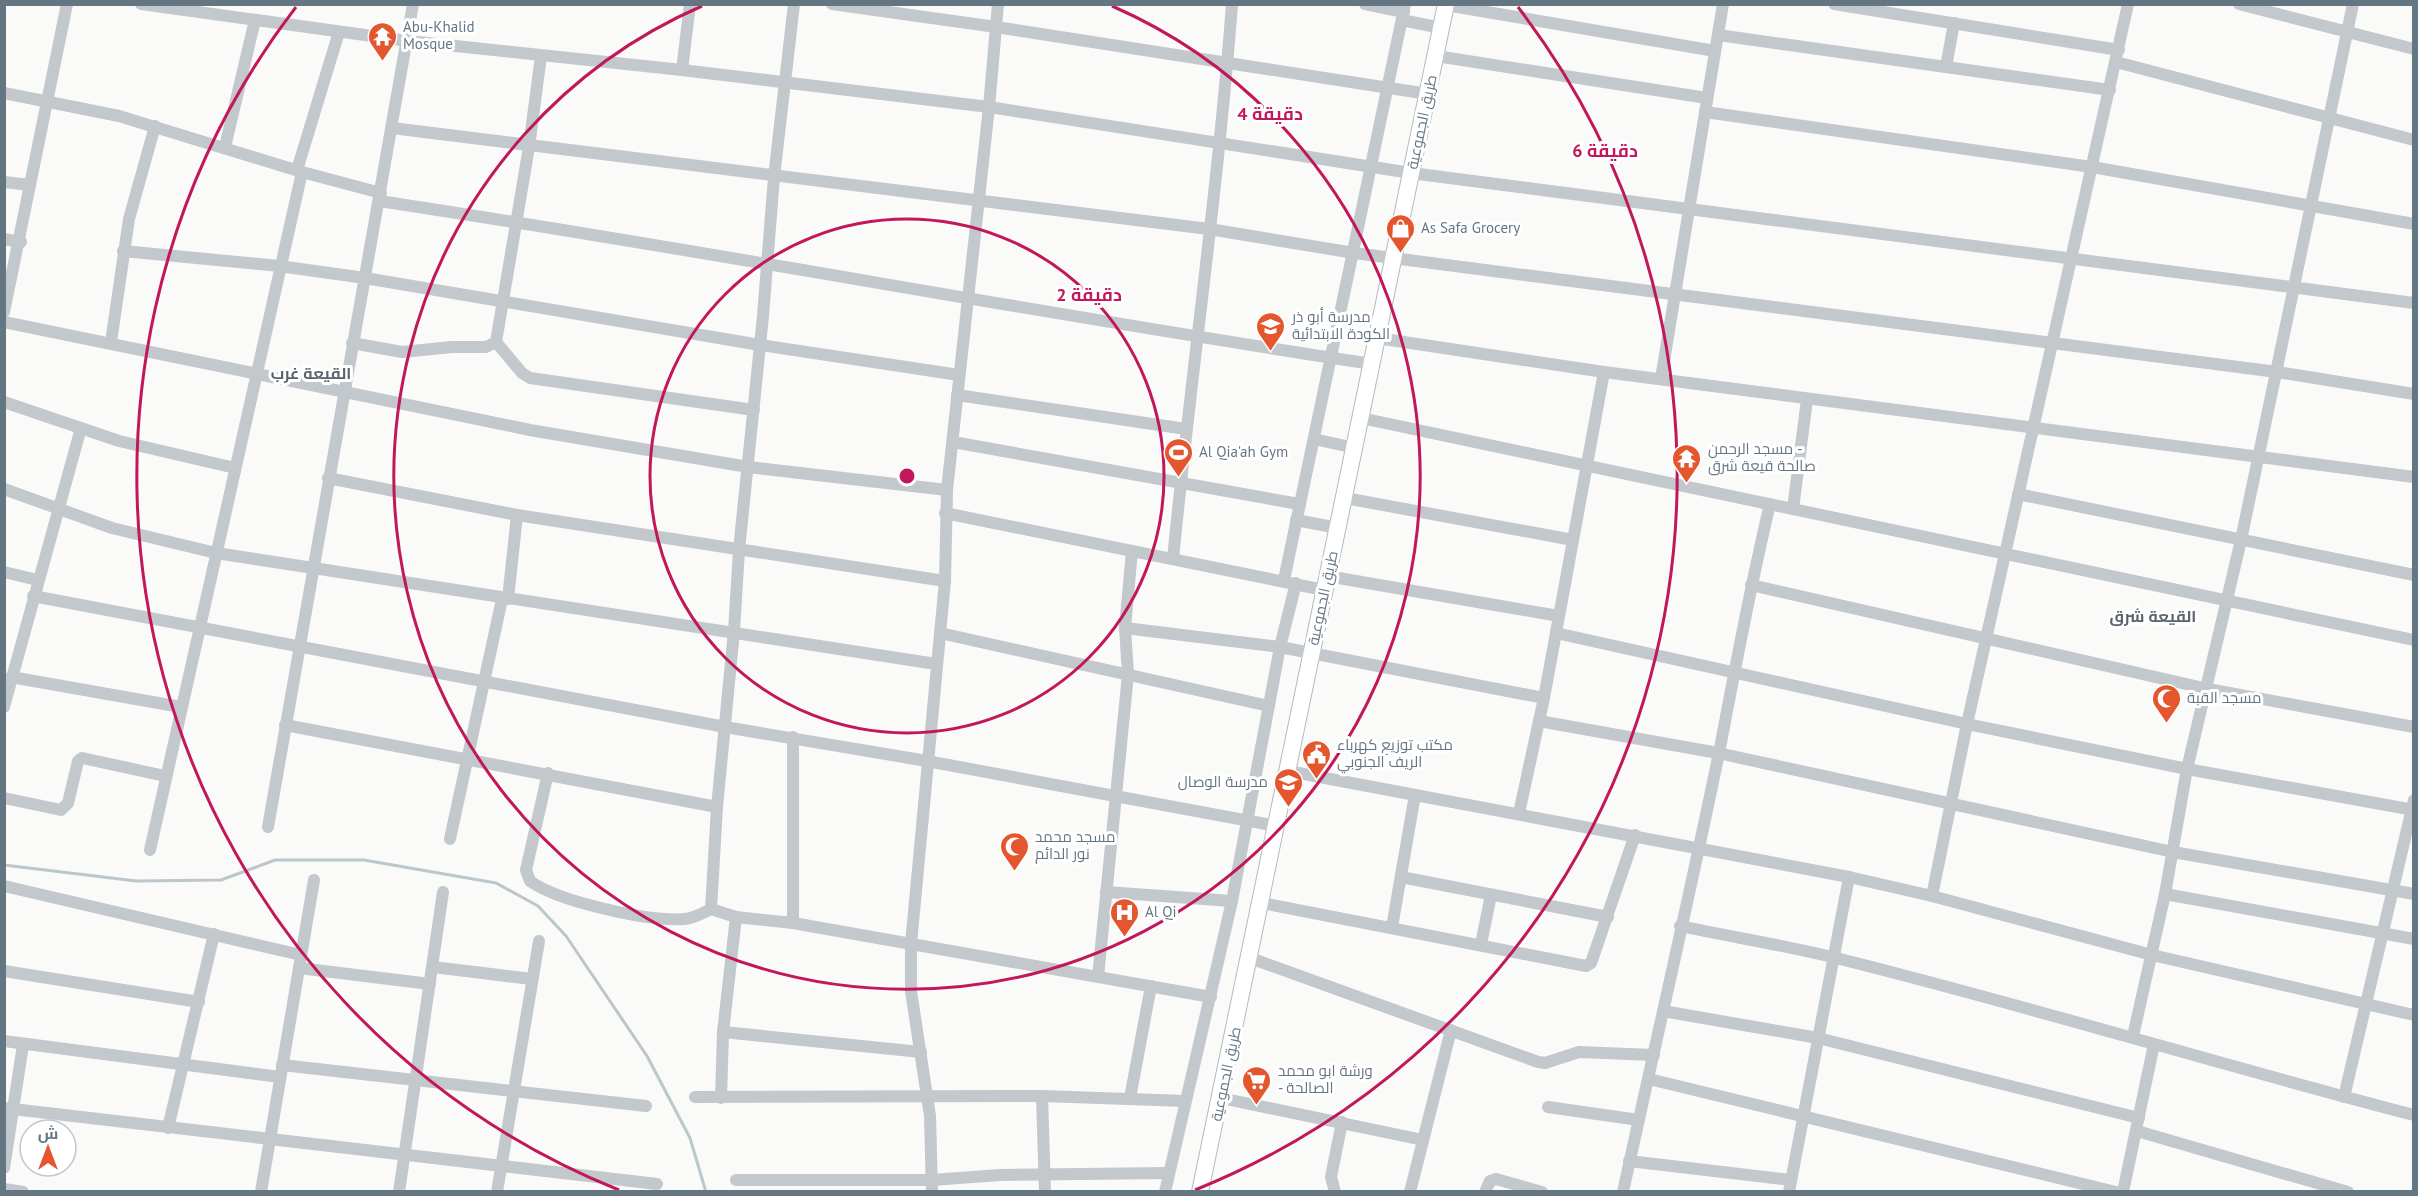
<svg xmlns="http://www.w3.org/2000/svg" width="2418" height="1196" font-family="'PT Sans',Cairo,sans-serif">
<style>
.lines{fill:none;stroke-linecap:round;stroke-linejoin:round}
.stream{stroke:#bbc7cb;stroke-width:3}
.secondary-casing{stroke:#b3babf;stroke-width:18}
.street{stroke:#c3c8cc;stroke-width:12}
.secondary{stroke:#fff;stroke-width:16}
.ring{fill:none;stroke:#c2185b;stroke-width:3}
.labels{text-anchor:middle;stroke-width:6;stroke-linejoin:round;paint-order:stroke}
.poi-label{font-size:15px;fill:#657683;stroke:#fff;text-anchor:start}
.street-label{font-size:15px;fill:#657683;stroke:#fff}
.neighbourhood-label{font-size:16px;font-weight:bold;fill:#57646e;stroke:#fff}
.centre{fill:#c2185b;stroke:#fff;stroke-width:3}
.ring-label{font-size:18px;text-anchor:middle;font-weight:bold;fill:#c2185b;stroke:#fff;stroke-width:6;stroke-linejoin:round;paint-order:stroke}
</style>
<rect width="100%" height="100%" fill="#fafaf8"/>
<g class="lines">
<polyline class="stream" points="4,865 136,881 221,880 275,860 364,860 496,883 538,906 566,936 647,1056 690,1138 706,1192"/>
<defs>
<polyline id="secondary" points="1200,1192 1446,4"/>
</defs>
<use href="#secondary" class="secondary-casing"/>
<g class="street">
<polyline points="141,4 408,41 682,70 989,107 1411,173 2414,303"/>
<polyline points="832,4 996,27 1428,94"/>
<polyline points="1365,4 1404,12"/>
<polyline points="1834,4 2119,50"/>
<polyline points="2239,4 2414,49"/>
<polyline points="1446,5 1715,51"/>
<polyline points="1402,20 1441,28"/>
<polyline points="1718,35 2110,90"/>
<polyline points="1436,56 1707,98"/>
<polyline points="2116,62 2414,140"/>
<polyline points="1946,67 1954,23"/>
<polyline points="682,70 690,4"/>
<polyline points="4,93 119,116 302,172 381,193"/>
<polyline points="1705,112 2092,167 2414,224"/>
<polyline points="392,128 1209,229 1354,253 2277,372 2414,394"/>
<polyline points="225,147 255,20"/>
<polyline points="297,170 339,32"/>
<polyline points="4,182 30,185"/>
<path d="M379,201C711,251 1041,314 1372,364"/>
<polyline points="4,239 21,242"/>
<polyline points="123,251 279,266 365,278 760,345 959,375"/>
<polyline points="4,312 67,4"/>
<polyline points="4,322 530,430 748,467 947,490"/>
<polyline points="1377,338 1604,372 2414,477"/>
<polyline points="111,342 129,219 155,126"/>
<polyline points="496,342 522,373 530,378 754,410"/>
<polyline points="352,343 402,352 452,347 486,347 496,342 529,147 541,56"/>
<polyline points="1661,379 1723,4"/>
<polyline points="957,395 1186,429"/>
<polyline points="4,402 119,441 235,468"/>
<polyline points="1361,418 2414,640"/>
<polyline points="1314,439 1355,448"/>
<polyline points="953,442 1299,504"/>
<polyline points="328,478 517,515 945,581"/>
<polyline points="4,489 112,528 216,553 936,664"/>
<polyline points="2018,494 2414,575"/>
<polyline points="1345,498 1573,540"/>
<polyline points="1793,509 1807,399"/>
<polyline points="945,513 1324,590"/>
<polyline points="1296,520 1338,528"/>
<path d="M1173,559C1191,374 1218,190 1232,4"/>
<polyline points="4,572 37,580"/>
<polyline points="1327,576 1559,616"/>
<polyline points="1284,580 1405,4"/>
<polyline points="1751,585 2208,689 2414,727"/>
<polyline points="33,596 725,727 927,761 1277,826"/>
<polyline points="508,599 517,515"/>
<polyline points="1125,628 1280,647 1544,698"/>
<polyline points="940,633 1269,706"/>
<polyline points="1556,633 1967,724 2187,769 2414,810"/>
<polyline points="11,677 181,707"/>
<polyline points="4,707 81,428"/>
<polyline points="1539,721 1718,753 2173,852 2414,894"/>
<polyline points="285,725 717,807"/>
<polyline points="1288,771 1849,877 1932,896 2152,955 2414,1015"/>
<path d="M548,773L526,870L530,881C559,902 650,922 685,919C695,918 703,913 711,909"/>
<polyline points="4,798 61,810 68,803 78,761 82,758 165,776"/>
<polyline points="1519,813 1544,698 1604,372"/>
<polyline points="268,827 413,4"/>
<polyline points="450,839 502,599"/>
<polyline points="150,850 302,172"/>
<polyline points="1401,877 1608,917"/>
<polyline points="4,886 301,955"/>
<polyline points="1106,892 1232,901"/>
<polyline points="2165,894 2414,939"/>
<polyline points="1932,896 1967,724 2128,4"/>
<polyline points="1262,903 1586,966 1591,963 1635,835"/>
<polyline points="711,909 717,807 734,631 739,550 763,316 774,177 794,4"/>
<polyline points="711,909 736,917 793,923 1211,997"/>
<polyline points="793,923 793,737"/>
<path d="M1680,926C1732,937 1784,945 1836,958C2030,1006 2220,1065 2414,1115"/>
<polyline points="1392,927 1415,795"/>
<polyline points="1481,944 1491,895"/>
<polyline points="1250,958 1538,1062 1545,1063 1579,1052 1654,1055"/>
<polyline points="433,967 532,979"/>
<polyline points="299,968 430,984"/>
<polyline points="4,971 199,1002"/>
<polyline points="1098,977 1128,674 1125,628 1132,551"/>
<polyline points="1663,1011 1818,1038 2139,1118"/>
<polyline points="723,1032 921,1052"/>
<polyline points="2133,1036 2165,894 2187,769 2241,540 2353,4"/>
<polyline points="4,1041 280,1077"/>
<polyline points="282,1065 646,1106"/>
<polyline points="1649,1079 2116,1192"/>
<polyline points="1042,1096 1045,1192"/>
<polyline points="695,1097 1042,1096 1185,1101"/>
<polyline points="2344,1097 2414,800"/>
<polyline points="721,1098 723,1032 736,917"/>
<polyline points="1130,1098 1151,986"/>
<polyline points="1221,1098 1423,1140"/>
<polyline points="1548,1107 1639,1120"/>
<polyline points="4,1108 657,1184"/>
<polyline points="168,1128 214,934"/>
<polyline points="2137,1131 2348,1192"/>
<polyline points="1629,1161 1791,1180"/>
<polyline points="4,1168 23,1045"/>
<polyline points="736,1180 932,1180 1000,1175 1169,1173"/>
<polyline points="4,1189 23,1192"/>
<polyline points="261,1192 314,880"/>
<polyline points="399,1192 443,892"/>
<polyline points="497,1192 539,941"/>
<polyline points="932,1192 930,1116 911,991 911,944 945,581 947,490 989,107 998,4"/>
<polyline points="1165,1192 1232,901 1280,647 1296,583"/>
<polyline points="1335,1192 1331,1177 1342,1122"/>
<polyline points="1410,1192 1451,1030"/>
<polyline points="1485,1192 1490,1181 1496,1179 1542,1192"/>
<path d="M1623,1192C1655,1045 1689,899 1719,753C1735,670 1750,587 1770,504"/>
<polyline points="1789,1192 1849,877"/>
<polyline points="2123,1192 2154,1044"/>
</g>
<use href="#secondary" class="secondary"/>
</g>
<g class="ring">
<circle cx="907" cy="476" r="257"/>
<path d="M1112 6A513 513 0 1 1 702 6"/>
<path d="M619 1190A770 770 0 0 1 296 7M1518 7A770 770 0 0 1 1195 1190"/>
</g>
<defs>
<symbol id="temple-pin" viewBox="-11 -11 22 30"><path d="M0 17L-7.5 6A9.5 9.5 0 1 1 7.5 6Z" fill="#e4572e" stroke="#fff"/><path d="M0-6L5-2H3V0L6.5 2.5H4V6H1.5V3h-3V6H-4V2.5H-6.5L-3 0V-2H-5Z" fill="#fff"/></symbol>
<symbol id="shop-pin" viewBox="-11 -11 22 30"><path d="M0 17L-7.5 6A9.5 9.5 0 1 1 7.5 6Z" fill="#e4572e" stroke="#fff"/><path d="M-5-2.5h2.3a2.7 3.5 0 0 1 5.4 0H5L5.5 6h-11ZM-1.5-2.5h3a1.5 2.3 0 0 0-3 0Z" fill="#fff"/></symbol>
<symbol id="school-pin" viewBox="-11 -11 22 30"><path d="M0 17L-7.5 6A9.5 9.5 0 1 1 7.5 6Z" fill="#e4572e" stroke="#fff"/><path d="M0-5L7-2L0 1L-7-2ZM-4 1L0 2.5L4 1V4Q0 6-4 4Z" fill="#fff"/></symbol>
<symbol id="stadium-pin" viewBox="-11 -11 22 30"><path d="M0 17L-7.5 6A9.5 9.5 0 1 1 7.5 6Z" fill="#e4572e" stroke="#fff"/><path d="M0-5a6.5 5 0 1 0 0 10a6.5 5 0 1 0 0-10ZM-3.5-1.8h7v3.6h-7Z" fill="#fff"/></symbol>
<symbol id="mosque-pin" viewBox="-11 -11 22 30"><path d="M0 17L-7.5 6A9.5 9.5 0 1 1 7.5 6Z" fill="#e4572e" stroke="#fff"/><path d="M3.5-4.9A6 6 0 1 0 3.5 4.9A5 5 0 1 1 3.5-4.9Z" fill="#fff"/></symbol>
<symbol id="civic-pin" viewBox="-11 -11 22 30"><path d="M0 17L-7.5 6A9.5 9.5 0 1 1 7.5 6Z" fill="#e4572e" stroke="#fff"/><path d="M-.6-6.5H3V-4.5H.6V-3L4-1V1h2V6H-6V1h2V-1L-.6-3ZM-1.2 2.5V6h2.4V2.5Z" fill="#fff"/></symbol>
<symbol id="hospital-pin" viewBox="-11 -11 22 30"><path d="M0 17L-7.5 6A9.5 9.5 0 1 1 7.5 6Z" fill="#e4572e" stroke="#fff"/><path d="M-5-5h3v3.5h4V-5h3V5h-3V1.5h-4V5h-3Z" fill="#fff"/></symbol>
<symbol id="supermarket-pin" viewBox="-11 -11 22 30"><path d="M0 17L-7.5 6A9.5 9.5 0 1 1 7.5 6Z" fill="#e4572e" stroke="#fff"/><path d="M-6-5.5h2.5l.6 2H6L4.5 2H-2.5L-4.4-4H-6ZM-1.5 3.2a1.3 1.3 0 1 0 .1 0ZM3 3.2a1.3 1.3 0 1 0 .1 0Z" fill="#fff"/></symbol>
</defs>
<g fill-rule="evenodd">
<use href="#temple-pin" x="366" y="20" width="33" height="45"/>
<use href="#shop-pin" x="1384" y="212" width="33" height="45"/>
<use href="#school-pin" x="1254" y="310" width="33" height="45"/>
<use href="#stadium-pin" x="1162" y="436" width="33" height="45"/>
<use href="#temple-pin" x="1670" y="442" width="33" height="45"/>
<use href="#mosque-pin" x="2150" y="682" width="33" height="45"/>
<use href="#civic-pin" x="1300" y="738" width="33" height="45"/>
<use href="#school-pin" x="1272" y="766" width="33" height="45"/>
<use href="#mosque-pin" x="998" y="830" width="33" height="45"/>
<use href="#hospital-pin" x="1108" y="896" width="33" height="45"/>
<use href="#supermarket-pin" x="1240" y="1064" width="33" height="45"/>
</g>
<g class="labels">
<g class="poi-label">
<text x="403" y="32">Abu-Khalid<tspan x="403" dy="17">Mosque</tspan></text>
<text x="1421" y="233">As Safa Grocery</text>
<text x="1292" y="322">مدرسة أبو ذر<tspan x="1292" dy="17">الكودة الابتدائية</tspan></text>
<text x="1708" y="454">مسجد الرحمن -<tspan x="1708" dy="17">صالحة قيعة شرق</tspan></text>
<text x="1199" y="457">Al Qia'ah Gym</text>
<text x="2187" y="703">مسجد القبة</text>
<text x="1337" y="750">مكتب توزيع كهرباء<tspan x="1337" dy="17">الريف الجنوبي</tspan></text>
<text x="1268" y="787" text-anchor="end">مدرسة الوصال</text>
<text x="1035" y="842">مسجد محمد<tspan x="1035" dy="17">نور الدائم</tspan></text>
<text x="1145" y="917">Al Qi</text>
<text x="1278" y="1076">ورشة ابو محمد<tspan x="1278" dy="17">- الصالحة</tspan></text>
</g>
<g class="street-label">
<text transform="translate(1422 122) rotate(-78)" y="5">طريق الجموعية</text>
<text transform="translate(1323 598) rotate(-78)" y="5">طريق الجموعية</text>
<text transform="translate(1226 1074) rotate(-78)" y="5">طريق الجموعية</text>
</g>
<g class="neighbourhood-label">
<text x="311" y="379">القيعة غرب</text>
<text x="2153" y="622">القيعة شرق</text>
</g>
</g>
<circle cx="907" cy="476" r="9" class="centre"/>
<g class="ring-label">
<text x="1270" y="120">4 دقيقة</text>
<text x="1605" y="157">6 دقيقة</text>
<text x="1089" y="301">2 دقيقة</text>
</g>
<rect width="2418" height="1196" fill="none" stroke="#657683" stroke-width="12"/>
<g transform="translate(48 1148)"><circle r="28" fill="#ffffff" stroke="#c1c8cd" stroke-width="1.5"/>
<path d="M0-4.5L10 22L0 15L-10 22Z" fill="#e4572e"/>
<text y="-9" font-size="16" font-weight="bold" text-anchor="middle" fill="#657683">ش</text>
</g>
</svg>
